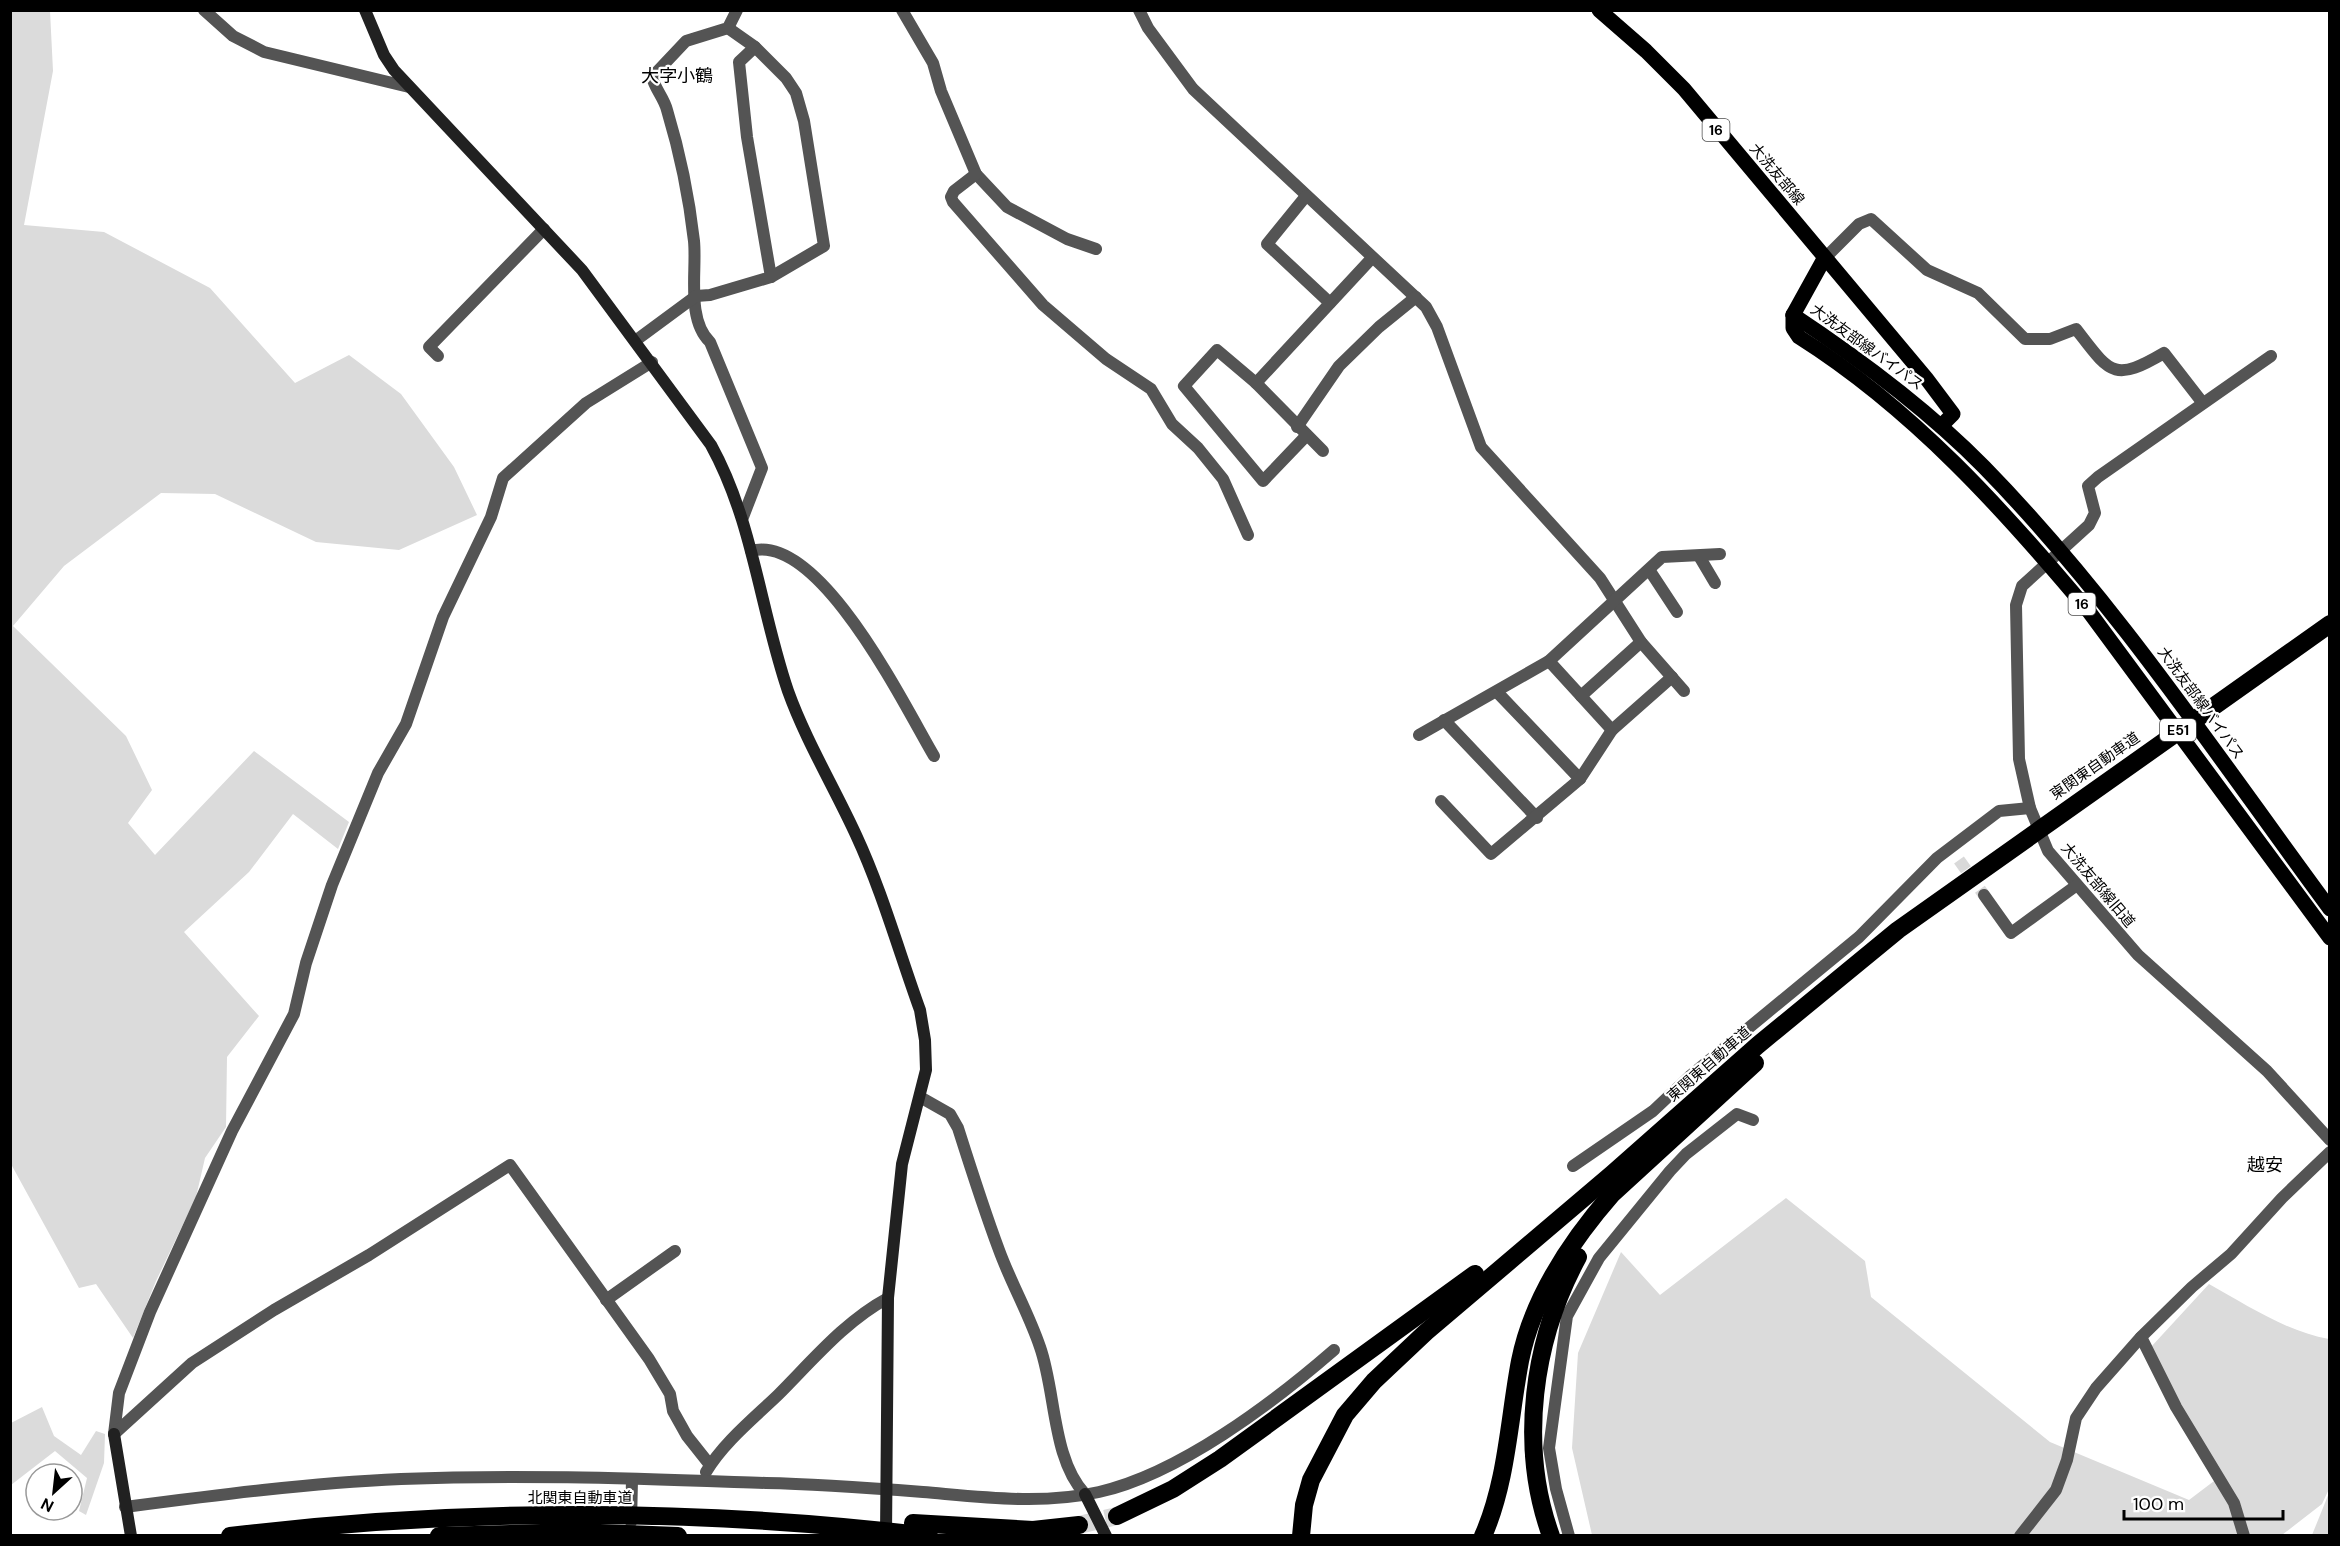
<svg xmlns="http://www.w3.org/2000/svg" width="2340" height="1546" font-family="'DM Sans','Noto Sans JP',sans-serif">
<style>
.green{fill:#dbdbdb}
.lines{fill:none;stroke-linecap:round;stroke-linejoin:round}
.street-tunnel{stroke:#d9d9d9;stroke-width:12;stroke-dasharray:12 6;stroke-linecap:butt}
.highway-tunnel{stroke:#d9d9d9;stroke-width:18;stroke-dasharray:18 9;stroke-linecap:butt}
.street{stroke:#545454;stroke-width:12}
.secondary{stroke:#212121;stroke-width:12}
.primary{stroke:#000;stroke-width:15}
.highway{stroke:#000;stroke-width:18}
.labels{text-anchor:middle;stroke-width:4.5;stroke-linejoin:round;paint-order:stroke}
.shield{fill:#fff;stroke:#4c4c4c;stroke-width:1.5}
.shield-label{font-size:14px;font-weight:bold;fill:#000}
.street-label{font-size:15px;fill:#000;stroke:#fff}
.quarter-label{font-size:18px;fill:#000;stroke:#fff}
</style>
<rect width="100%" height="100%" fill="#fff"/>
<g class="green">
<polygon points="10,11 50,11 53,71 24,225 104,232 210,288 295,383 349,355 401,394 454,467 477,515 399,550 316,542 215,494 161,493 64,566 13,626 126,736 152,790 128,823 155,855 254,751 349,822 338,849 293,814 249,872 184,932 259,1016 227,1057 226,1127 205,1158 196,1197 156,1281 133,1338 96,1284 79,1288 11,1164"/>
<path d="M1786,1198L1865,1261L1871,1297L2050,1442L2189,1500L2218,1478L2151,1347L2209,1284C2247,1305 2287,1332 2329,1339V1489L2322,1504L2282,1535H1592L1572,1448L1578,1353L1621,1252L1660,1295Z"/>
<polygon points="42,1407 54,1436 81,1455 96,1431 105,1434 104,1463 86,1515 79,1511 87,1478 55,1451 11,1485 11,1423"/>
<polygon points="2329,1493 2329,1535 2312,1535"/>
</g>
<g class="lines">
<polyline class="street-tunnel" points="1959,860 1984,895"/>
<polyline class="highway-tunnel" points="1079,1525 1117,1516"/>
<g class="street">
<polyline points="204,10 233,36 264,52 409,87"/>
<path d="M737,10L728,28L686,41L652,77C655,89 664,98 667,110C680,153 689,197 694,241C697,271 686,319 710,342L762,468L743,517"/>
<polyline points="902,10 933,63 941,91 976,174 1007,207 1067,239 1096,249"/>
<polyline points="1139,10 1148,28 1193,89 1426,307 1437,327 1481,447 1600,578 1641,642 1684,691"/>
<polyline points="755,47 739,62 747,137 771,277"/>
<polyline points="976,174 954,191 951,197 953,202 1043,305 1106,359 1151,389 1172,424 1198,448 1223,479 1248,535"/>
<polyline points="1306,196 1267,244 1330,303"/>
<path d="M1824,259L1859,224L1871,219L1927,270L1978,293L2025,339H2050L2076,329C2110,373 2113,383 2164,353L2202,402"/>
<polyline points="635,341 696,296 710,295 771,277 824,246 804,121 796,93 786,78 755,47 728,28"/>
<polyline points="438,356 429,347 544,229"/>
<polyline points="2271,356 2098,477 2088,486 2095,513 2089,525 2022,586 2016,605 2019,759 2030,808 2048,851 2138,955 2267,1071 2330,1140"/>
<polyline points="1256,383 1372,258"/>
<polyline points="1297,427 1339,366 1379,327 1416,297"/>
<polyline points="1306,436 1263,481 1184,386 1217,350 1256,383 1323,451"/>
<path d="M751,551C820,532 905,707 934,756"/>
<polyline points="1699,556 1715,583"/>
<polyline points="1650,571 1677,612"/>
<polyline points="1549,661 1612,730"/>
<polyline points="1497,692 1580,779"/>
<polyline points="1581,696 1641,642"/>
<polyline points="1444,720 1537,818"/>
<polyline points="1419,735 1549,661 1662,557 1720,554"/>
<polyline points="1441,801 1491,854 1580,779 1612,730 1672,677"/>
<polyline points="1984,895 2011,933 2077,885"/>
<path d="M920,1097L950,1114L958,1128C971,1169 984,1210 999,1250C1011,1283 1029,1314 1040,1347C1056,1392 1052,1459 1085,1494"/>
<polyline points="1573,1166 1653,1111 1689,1077 1859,937 1937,858 1999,811 2030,808"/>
<polyline points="606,1300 675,1251"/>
<polyline points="2141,1337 2176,1407 2234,1503 2244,1536"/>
<polyline points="114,1434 119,1393 150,1312 232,1131 294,1014 306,963 332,885 378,773 406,724 443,617 491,517 503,478 586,403 652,362"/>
<polyline points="114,1434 192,1363 274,1310 369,1255 510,1165 649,1359 670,1394 673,1411 687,1436 710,1465"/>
<path d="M706,1472C723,1443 754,1418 778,1395C812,1361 845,1321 888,1298"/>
<path d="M125,1507C217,1495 309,1483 401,1479C523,1474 645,1479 766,1483C819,1484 871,1488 923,1492C982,1497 1041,1505 1099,1492C1179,1474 1273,1403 1334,1350"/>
<polyline points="631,1522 632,1480"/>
<polyline points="1569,1536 1556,1489 1549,1448 1567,1316 1599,1258 1670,1171 1686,1154 1737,1114 1753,1120"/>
<polyline points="2020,1536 2056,1490 2067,1460 2076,1418 2096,1388 2141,1337 2192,1287 2231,1254 2282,1198 2330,1152"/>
</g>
<g class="secondary">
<path d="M365,10L384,55L394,70L582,270L711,445C753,521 760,609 788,691C806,741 834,787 856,835C882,891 899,952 920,1010L925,1040L926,1070L902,1164L888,1298L886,1536"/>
<polyline points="114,1434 131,1536"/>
<polyline points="1085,1494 1106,1536"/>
</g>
<g class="primary">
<polyline points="1599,10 1646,51 1684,89 1926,378 1953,414 1941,426"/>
<path d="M1793,315V328L1799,337C1913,409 2004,510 2090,613L2330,938"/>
<path d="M1793,315C1861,360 1927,409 1984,467C2115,601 2219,759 2330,909"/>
<polyline points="1793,315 1824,259"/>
</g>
<g class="highway">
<polyline points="1117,1516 1173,1489 1220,1459 1475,1274"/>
<polyline points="913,1523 1033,1530 1079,1525"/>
<path d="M230,1536C462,1508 697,1508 929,1536"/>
<polyline points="439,1536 574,1532 678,1536"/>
<polyline points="1301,1536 1304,1505 1311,1480 1345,1415 1374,1381 1426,1332 1612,1174 1758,1045 1898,930 2330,624"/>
<path d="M1483,1536C1507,1482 1509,1419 1520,1361C1532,1300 1571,1241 1612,1194L1755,1063"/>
<path d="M1551,1536C1518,1445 1533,1340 1578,1257"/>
</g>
</g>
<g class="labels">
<g class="shield">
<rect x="1702.5" y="119" width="27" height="22" rx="4.5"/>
<rect x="2068.5" y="593" width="27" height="22" rx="4.5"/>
<rect x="2160" y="719" width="36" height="22" rx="4.5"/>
</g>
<g class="shield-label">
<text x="1716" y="135">16</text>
<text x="2082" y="609">16</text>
<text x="2178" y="735">E51</text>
</g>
<g class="street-label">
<text transform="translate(1777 174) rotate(50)" y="5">大洗友部線</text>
<text transform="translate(1867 347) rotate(36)" y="5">大洗友部線バイパス</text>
<text transform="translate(2201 703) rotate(54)" y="5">大洗友部線バイパス</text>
<text transform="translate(2095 766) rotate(-35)" y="5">東関東自動車道</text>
<text transform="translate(2098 885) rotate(50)" y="5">大洗友部線旧道</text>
<text transform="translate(1709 1064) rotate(-41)" y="5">東関東自動車道</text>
<text x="580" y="1503">北関東自動車道</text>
</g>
<g class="quarter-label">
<text x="677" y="82">大字小鶴</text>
<text x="2265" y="1171">越安</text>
</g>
</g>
<rect width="2340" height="1546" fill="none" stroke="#000000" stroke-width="24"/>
<g transform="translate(54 1492) rotate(207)"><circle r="28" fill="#ffffff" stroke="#999999" stroke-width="1.5"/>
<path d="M0-4.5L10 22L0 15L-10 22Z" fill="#000000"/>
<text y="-9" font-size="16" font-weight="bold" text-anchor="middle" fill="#000000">N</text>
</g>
<path d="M2124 1510v9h159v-9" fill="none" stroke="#000000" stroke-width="3"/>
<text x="2133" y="1510" font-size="18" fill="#000000" stroke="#ffffff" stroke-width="4.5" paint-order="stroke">100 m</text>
</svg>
